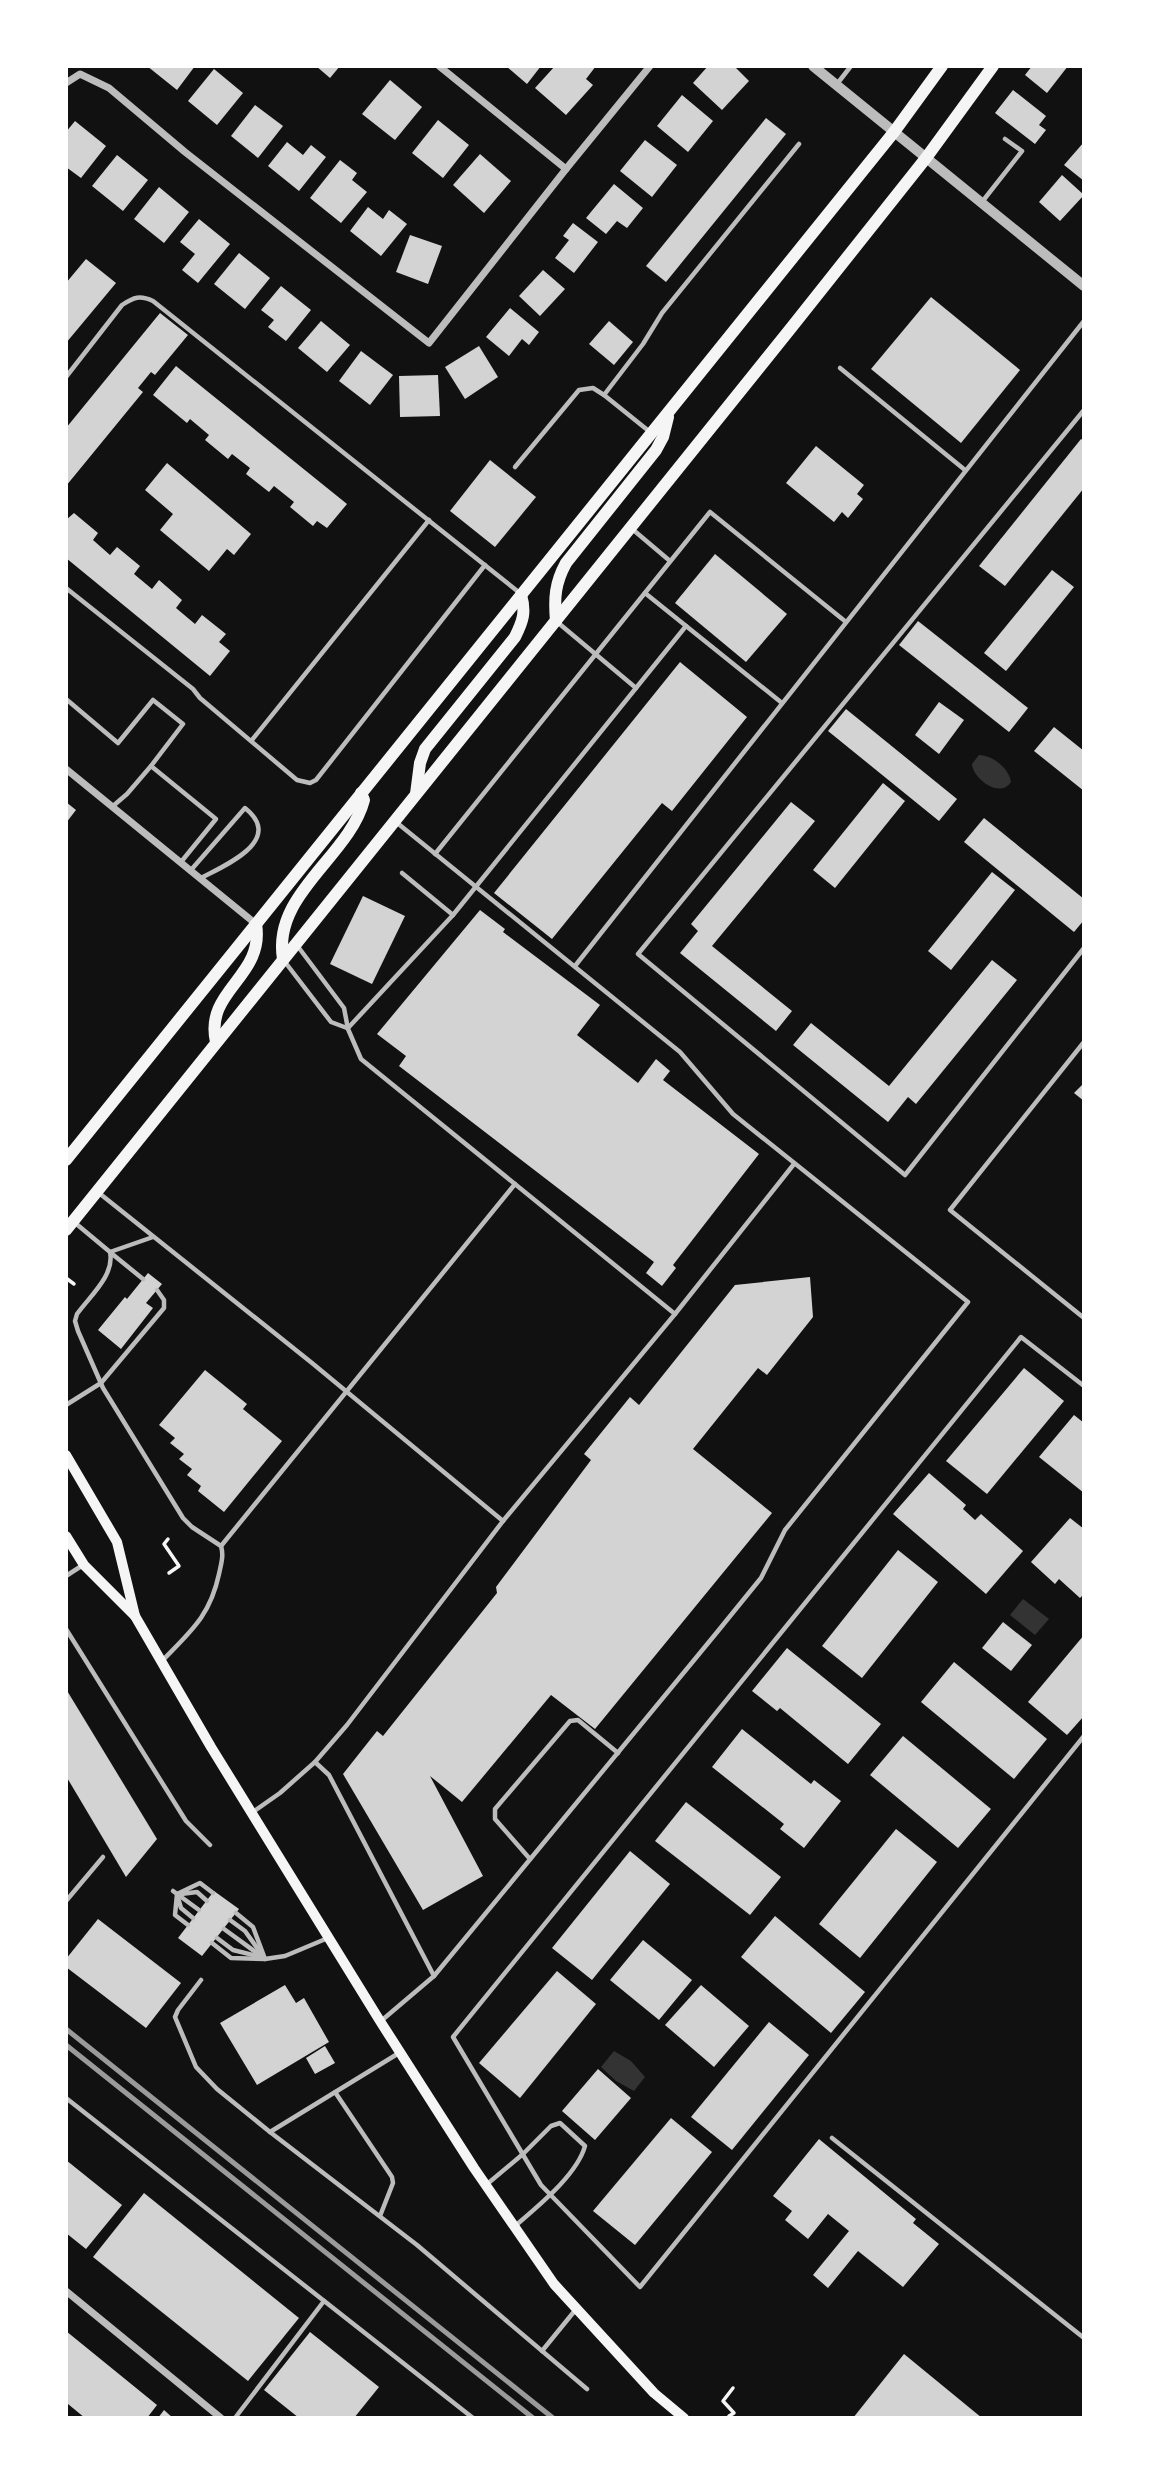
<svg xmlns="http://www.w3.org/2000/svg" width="1150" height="2484" font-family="Bitter,serif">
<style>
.water{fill:#333}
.building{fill:#d3d3d3}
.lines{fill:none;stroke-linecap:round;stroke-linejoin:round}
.path{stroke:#f5f5f5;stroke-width:3.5}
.service{stroke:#bcbcbc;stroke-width:4.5}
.minor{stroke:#bcbcbc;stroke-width:7}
.tertiary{stroke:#bcbcbc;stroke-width:10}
.secondary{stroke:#f5f5f5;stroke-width:10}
.primary{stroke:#f5f5f5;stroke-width:12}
.rail{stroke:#9a9a9a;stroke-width:5}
</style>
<rect width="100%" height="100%" fill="#111"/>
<g class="water">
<path d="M979,755C992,755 1009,768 1011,782C1000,799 973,779 972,764Z"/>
<polygon points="1023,1599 1049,1619 1035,1635 1010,1615"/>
<polygon points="614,2051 631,2061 645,2077 634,2091 616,2081 601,2067"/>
</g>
<g class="building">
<polygon points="147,66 195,66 177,90"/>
<polygon points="316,66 340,66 330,78"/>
<polygon points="506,66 541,66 527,84"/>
<polygon points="555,66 596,66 586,79 593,85 566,115 535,88"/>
<polygon points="708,66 734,66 749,81 722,110 693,83"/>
<polygon points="1032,66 1068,66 1047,93 1025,75"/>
<polygon points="214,69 243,93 217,125 188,101"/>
<polygon points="390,80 422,107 395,140 362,114"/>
<polygon points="1013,90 1046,116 1039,125 1046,130 1035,144 995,113"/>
<polygon points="682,95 713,121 688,152 657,126"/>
<polygon points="255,105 283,126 258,158 231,136"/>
<polygon points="766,118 786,134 666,282 646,266"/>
<polygon points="438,120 469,145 443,178 412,153"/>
<polygon points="75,121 106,146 81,178 66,167 66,132"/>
<polygon points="645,140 677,165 652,197 620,171"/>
<polygon points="287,142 303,155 311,145 326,157 299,191 268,166"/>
<polygon points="1084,142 1084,181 1064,165"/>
<polygon points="480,154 511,181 484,213 453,185"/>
<polygon points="117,155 148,180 123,211 92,186"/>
<polygon points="340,160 357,173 352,180 367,192 341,223 310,198"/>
<polygon points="1062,175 1084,195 1060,221 1039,202"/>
<polygon points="614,184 643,208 627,228 617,221 606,234 586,218"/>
<polygon points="159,187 189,212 164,243 134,219"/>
<polygon points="368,207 383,219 389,210 407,224 381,256 350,231"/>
<polygon points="199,219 230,244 198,283 182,270 195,254 180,242"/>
<polygon points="573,223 598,242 574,273 555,258 569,240 563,236"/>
<polygon points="410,235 442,246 428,284 396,272"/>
<polygon points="239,253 270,278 245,309 214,284"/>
<polygon points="86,259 116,283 66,343 66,283"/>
<polygon points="543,270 565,289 540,316 519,296"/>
<polygon points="281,286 311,310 286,341 268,327 274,320 261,310"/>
<polygon points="931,297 1020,370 961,443 871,369"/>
<polygon points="510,308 539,332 529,345 522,339 509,356 486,337"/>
<polygon points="160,313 188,335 155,375 151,372 138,388 143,392 66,486 66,428"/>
<polygon points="321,321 350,345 327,372 298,348"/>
<polygon points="609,321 633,342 614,365 589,344"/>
<polygon points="479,346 498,377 465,399 445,367"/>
<polygon points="361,351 393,375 370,405 339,381"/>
<polygon points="176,366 347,504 327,528 317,521 313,526 290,507 294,502 274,486 269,492 246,474 250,468 232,454 228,459 205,440 209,435 190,419 187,423 153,395"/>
<polygon points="438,375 440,416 400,417 399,376"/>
<polygon points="1081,439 1084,441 1084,488 1005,586 979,566"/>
<polygon points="816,446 864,485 857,494 863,499 848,518 842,512 834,522 786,483"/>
<polygon points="490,460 536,497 495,547 450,511"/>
<polygon points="167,463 251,534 234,555 227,549 209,571 160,530 173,514 145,490"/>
<polygon points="74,513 98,533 93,540 110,555 117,547 140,566 134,574 152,589 159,580 182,600 176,608 195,624 202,615 226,634 219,642 230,651 210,676 66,558 66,520"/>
<polygon points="715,554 787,614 746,662 675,603"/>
<polygon points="1052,570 1074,587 1006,671 984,653"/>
<polygon points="918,621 1028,708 1009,732 899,645"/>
<polygon points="680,662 747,717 672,811 662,803 552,939 494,893"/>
<polygon points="939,702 964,720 939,754 915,735"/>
<polygon points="846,709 957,799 939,821 828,731"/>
<polygon points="1054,727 1084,751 1084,791 1034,751"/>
<polygon points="883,783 905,801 835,888 813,870"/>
<polygon points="66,802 76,810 66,823"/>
<polygon points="791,802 815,821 712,946 792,1011 776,1031 680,953 698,931 691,924"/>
<polygon points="984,818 1084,899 1084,920 1074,932 964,842"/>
<polygon points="992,872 1015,890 951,970 928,951"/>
<polygon points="363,896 405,916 372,984 330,964"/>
<polygon points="480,910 505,929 503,932 600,1005 577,1035 638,1083 656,1059 670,1071 663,1080 759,1154 673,1265 676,1268 662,1286 646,1273 654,1262 399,1066 406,1056 377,1034"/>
<polygon points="992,960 1017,980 916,1104 908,1097 888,1122 793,1045 811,1023 889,1086"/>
<polygon points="1084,1083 1084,1101 1074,1093"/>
<polygon points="148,1273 162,1284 146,1303 153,1308 121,1349 98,1330 125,1297 127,1299"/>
<polygon points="810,1277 813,1317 767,1375 758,1368 693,1449 772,1513 595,1729 551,1695 462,1802 430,1776 483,1876 423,1910 343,1774 377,1731 383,1736 497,1593 496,1587 591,1460 584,1454 630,1397 639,1405 735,1285"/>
<polygon points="1024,1368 1064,1401 987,1494 946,1461"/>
<polygon points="205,1370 247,1404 243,1409 282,1441 224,1512 198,1491 201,1486 187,1475 192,1469 179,1459 184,1454 170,1443 175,1438 159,1425"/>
<polygon points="1074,1415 1084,1423 1084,1493 1039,1457"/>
<polygon points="929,1473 966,1505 963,1509 975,1520 981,1514 1023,1551 986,1594 893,1514"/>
<polygon points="1070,1518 1084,1529 1084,1594 1080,1598 1059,1579 1055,1584 1031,1562"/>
<polygon points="898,1550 938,1582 862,1678 822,1646"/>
<polygon points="1003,1622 1032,1645 1011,1671 982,1648"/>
<polygon points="1084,1635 1084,1716 1067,1735 1028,1702"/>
<polygon points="787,1648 881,1724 848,1764 780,1708 777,1711 752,1691"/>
<polygon points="954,1662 1047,1739 1014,1779 921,1702"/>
<polygon points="66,1689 157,1839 126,1877 66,1776"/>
<polygon points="742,1729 811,1784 814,1780 841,1801 804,1848 780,1829 784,1824 712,1767"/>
<polygon points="903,1736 991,1809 958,1848 870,1775"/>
<polygon points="686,1802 781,1877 750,1915 655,1841"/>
<polygon points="896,1829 937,1862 860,1958 819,1924"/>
<polygon points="630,1851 670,1884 592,1980 552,1948"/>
<polygon points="214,1891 239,1909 202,1956 178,1938"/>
<polygon points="775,1916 865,1992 831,2033 741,1957"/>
<polygon points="98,1919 181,1983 146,2028 66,1967 66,1959"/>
<polygon points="643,1940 692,1980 659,2020 610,1980"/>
<polygon points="557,1971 596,2004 520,2098 479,2063"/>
<polygon points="285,1985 296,2003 304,1998 329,2042 257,2085 220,2023"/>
<polygon points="701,1985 749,2026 714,2067 665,2025"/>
<polygon points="769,2022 809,2055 732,2150 691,2117"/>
<polygon points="325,2046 335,2063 315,2074 306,2058"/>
<polygon points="598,2069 631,2098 595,2140 562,2111"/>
<polygon points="671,2118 712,2152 635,2245 593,2211"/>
<polygon points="819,2139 916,2219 913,2223 939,2244 903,2287 858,2251 828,2288 813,2275 849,2231 828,2214 808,2239 785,2220 792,2211 773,2196"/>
<polygon points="66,2160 122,2205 86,2249 66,2233"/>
<polygon points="144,2193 299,2318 248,2381 93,2257"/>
<polygon points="66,2331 157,2405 147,2418 85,2418 68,2404 66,2407"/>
<polygon points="310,2332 379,2387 354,2418 299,2418 264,2390"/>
<polygon points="904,2354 982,2418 853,2418"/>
<polygon points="164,2410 173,2418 158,2418"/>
</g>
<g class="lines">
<g class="path">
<polyline points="66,1278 74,1284"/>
<polyline points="168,1539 164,1544 179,1566 169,1573"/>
<polyline points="729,2416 734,2413 723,2401 733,2388"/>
</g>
<g class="service">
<polyline points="837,84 851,66"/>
<polyline points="982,202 1022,151 1005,139"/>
<polyline points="840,368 965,470"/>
<path d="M66,377L122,305C134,297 140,295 153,301L521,594"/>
<polyline points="1084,410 638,954 905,1175 1084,948"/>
<polyline points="650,432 604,395 643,344 662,313 799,144"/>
<polyline points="515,467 579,390 593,388 604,395"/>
<polyline points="631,528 670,561"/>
<polyline points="66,588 193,689 200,698 297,780 310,783 316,780 485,565"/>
<polyline points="645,593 782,703"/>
<polyline points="556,621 636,688"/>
<polyline points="66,699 118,743 153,700 183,724 151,766"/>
<polyline points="252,740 429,520"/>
<polyline points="113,806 127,794 151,766 216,819 181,862"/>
<polyline points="435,854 710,512 846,622"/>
<path d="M191,870L245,808C285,840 226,865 201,878"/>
<polyline points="402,873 453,915"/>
<polyline points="296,944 344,1008 348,1029 361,1059 675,1314"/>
<polyline points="285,962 331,1022 347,1028"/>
<polyline points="575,966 1084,321"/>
<polyline points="348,1028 453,915 686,626"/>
<polyline points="1084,1042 950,1210 1084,1318"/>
<polyline points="99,1193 312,1363 503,1521"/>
<polyline points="74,1222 110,1252 153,1237"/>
<path d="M110,1252C115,1275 90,1296 77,1314L75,1321L78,1331L103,1388L183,1518L192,1527L221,1546C224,1556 221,1564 219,1574C210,1616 191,1631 162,1661"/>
<polyline points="111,1253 143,1279"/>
<polyline points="1084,1386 1021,1337 453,2037 541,2185 640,2287 1084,1736"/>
<polyline points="66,1405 101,1383 164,1308 164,1300 157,1290"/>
<polyline points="221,1546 515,1184"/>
<polyline points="66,1576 83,1565"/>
<polyline points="66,1629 186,1821 210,1845"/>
<polyline points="315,1762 329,1775 434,1976"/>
<polyline points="253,1812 280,1793 315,1762 347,1725 503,1521 675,1314 794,1164"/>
<polyline points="530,1859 495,1819 495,1809 570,1721 578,1720 618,1753"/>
<polyline points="173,1891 199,1910"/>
<polyline points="177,1894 200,1883 213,1893"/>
<polyline points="177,1894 175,1915 188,1925"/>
<polyline points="181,1894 197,1892 207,1901"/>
<polyline points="178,1898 181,1908 193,1918"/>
<polyline points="66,1901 103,1857"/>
<polyline points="236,1913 253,1927 265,1959"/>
<polyline points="230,1920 245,1931 260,1952"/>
<polyline points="224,1929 261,1956"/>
<polyline points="217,1938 233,1950 257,1956"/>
<polyline points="212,1943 231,1958 265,1959 285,1956 328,1938"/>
<polyline points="201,1980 178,2010 175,2017 196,2067 217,2089 270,2132"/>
<polyline points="381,2021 434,1976 718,1631 761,1578 785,1530 968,1302 733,1114 680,1052 396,822"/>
<polyline points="399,2053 270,2132 417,2245 587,2389"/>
<polyline points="335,2092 392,2177 393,2183 380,2216"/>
<polyline points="66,2098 473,2418"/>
<polyline points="832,2138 1084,2338"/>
<path d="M486,2185L523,2154L551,2126L560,2123L585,2146C577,2175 538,2206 515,2226"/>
<polyline points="542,2351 577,2308"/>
<polyline points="235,2418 324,2301"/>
</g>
<g class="minor">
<polyline points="439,66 566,169"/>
<polyline points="66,83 80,74 109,88 185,152 429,343 566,169 650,66"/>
<polyline points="66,769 256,924"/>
<polyline points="66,2291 221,2418"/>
</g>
<polyline class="tertiary" points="813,66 1084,286"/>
<g class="secondary">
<polyline points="66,1455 117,1542 135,1616"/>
<polyline points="66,1536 84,1565 135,1616 211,1747 380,2021 474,2168 554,2284 654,2393 684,2418"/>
</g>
<g class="primary">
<path d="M556,621C554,598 555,583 566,563L656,450L663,437L668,417"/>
<path d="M416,794L420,763L425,749L515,637C523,621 526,612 521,595"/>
<path d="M283,959C272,894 349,857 364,800L361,793"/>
<path d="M216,1042C204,990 265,977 256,924"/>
<polyline points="66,1160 894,132 942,66"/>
<polyline points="66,1230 791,328 926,158 993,66"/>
</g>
<g class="rail">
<polyline points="66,2029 553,2418"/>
<polyline points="66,2045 533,2418"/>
</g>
</g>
<rect width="1150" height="2484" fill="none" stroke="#ffffff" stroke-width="136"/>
</svg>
